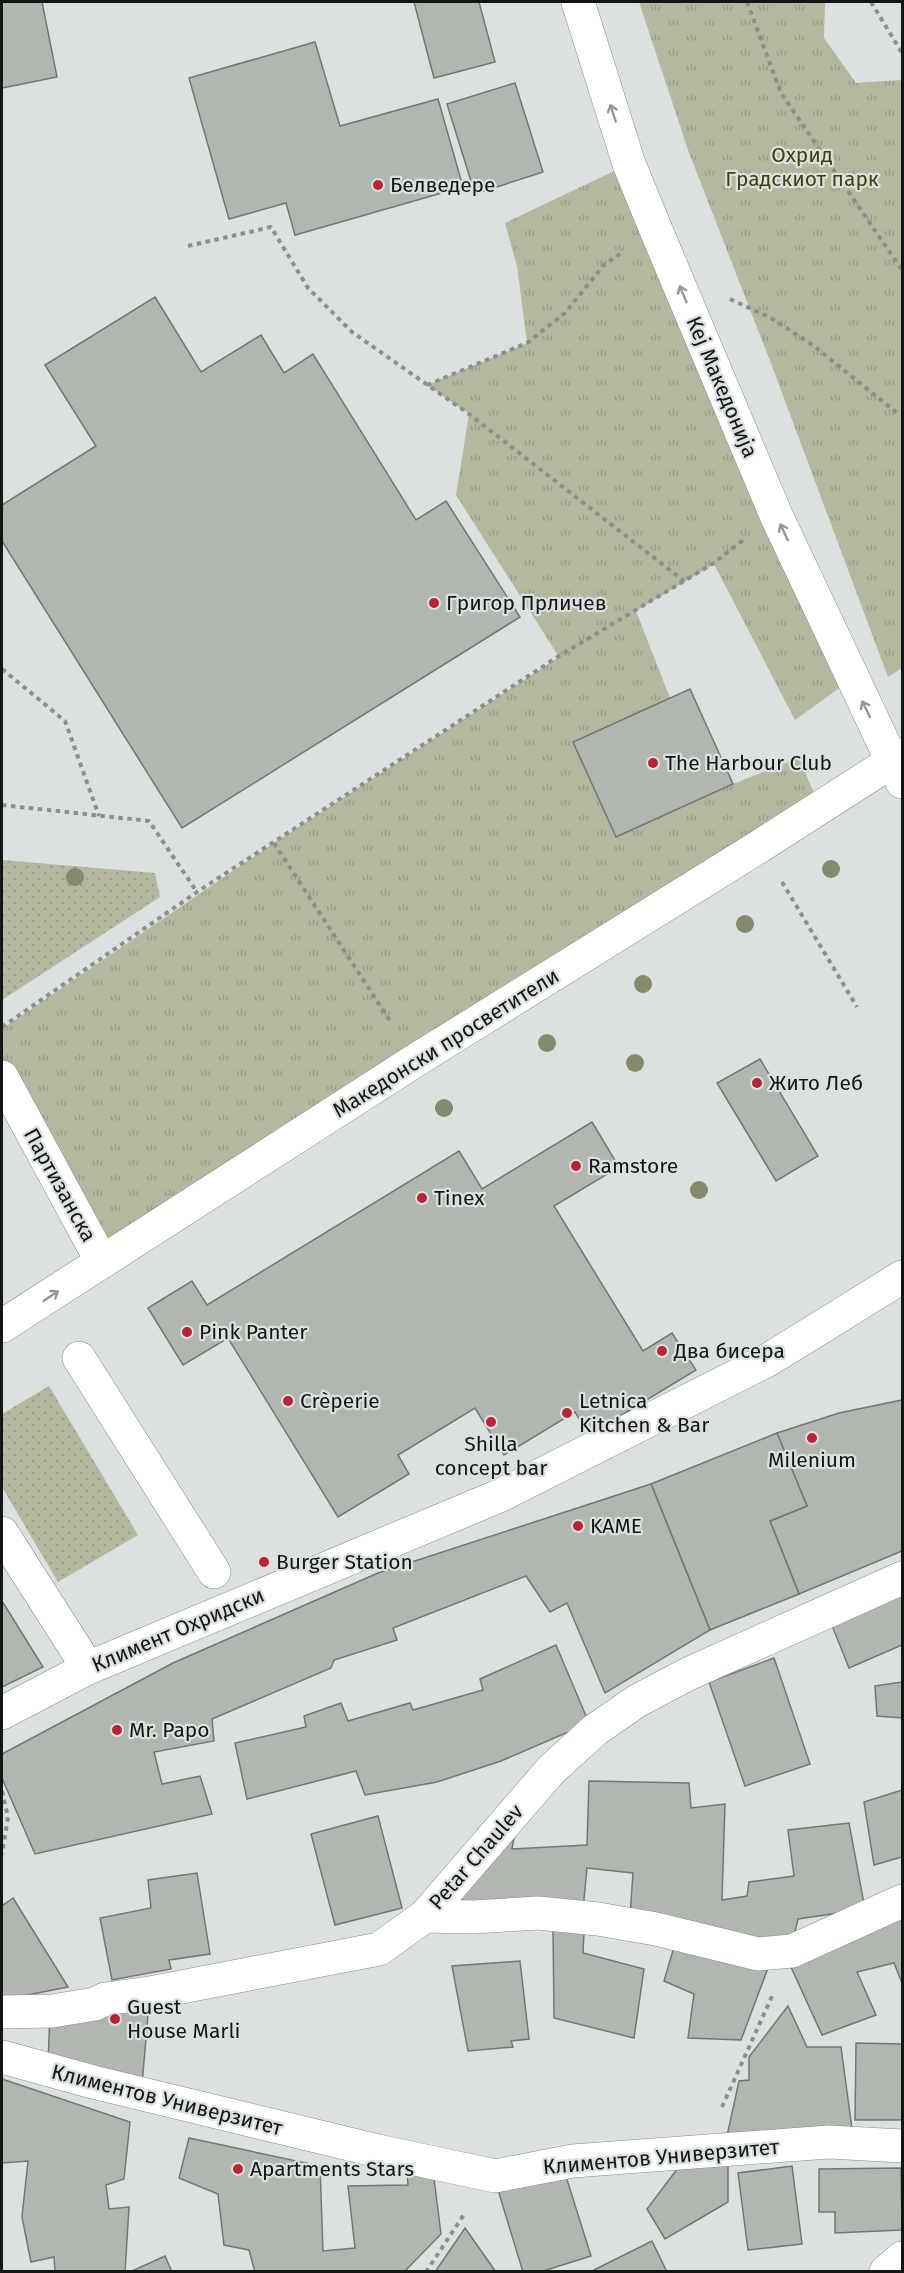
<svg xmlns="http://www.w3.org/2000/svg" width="904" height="2273" font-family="'Fira Sans',sans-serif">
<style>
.grass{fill:url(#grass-dots)}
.park{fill:url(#park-tufts)}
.building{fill:#b2b6b1;stroke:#737773;stroke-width:1.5}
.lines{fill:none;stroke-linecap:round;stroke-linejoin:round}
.street-casing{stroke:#848a87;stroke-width:34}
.path{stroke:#8b908e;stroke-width:4;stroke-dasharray:4.5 4.5;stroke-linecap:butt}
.street{stroke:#fff;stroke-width:33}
.tree{fill:#858a6c}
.oneway{stroke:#959696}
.poi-dot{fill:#b72536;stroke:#dae1de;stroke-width:2}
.labels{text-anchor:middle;stroke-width:4.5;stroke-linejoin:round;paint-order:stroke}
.park-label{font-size:21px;fill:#40420e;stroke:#dae1de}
.poi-label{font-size:21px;fill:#141615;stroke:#dae1de;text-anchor:start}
.street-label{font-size:21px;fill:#141615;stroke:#dae1de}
</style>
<defs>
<pattern id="grass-dots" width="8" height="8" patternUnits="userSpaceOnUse" patternTransform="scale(1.5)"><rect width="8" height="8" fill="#b5b89f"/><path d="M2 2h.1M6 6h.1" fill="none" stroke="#9b9d88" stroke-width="1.8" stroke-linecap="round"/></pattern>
<pattern id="park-tufts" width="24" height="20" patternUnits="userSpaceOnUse" patternTransform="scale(1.5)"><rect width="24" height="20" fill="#b5b89f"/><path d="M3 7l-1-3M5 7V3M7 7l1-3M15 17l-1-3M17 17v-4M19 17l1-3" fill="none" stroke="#9b9d88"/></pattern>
</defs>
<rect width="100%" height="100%" fill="#dae1de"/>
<g class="grass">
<polygon points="2,860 155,873 160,897 2,1000"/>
<polygon points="49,1386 138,1535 58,1582 2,1487 2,1414"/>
</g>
<g class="park">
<polygon points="639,2 825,2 824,38 856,83 900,80 902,83 902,668 888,677 772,366 688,150"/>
<polygon points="629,164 852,679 795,720 714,564 636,611 670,698 573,742 733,784 799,758 820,807 107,1256 2,1067 2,1029 274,843 559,657 456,495 469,414 427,385 527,343 517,266 505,223"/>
</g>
<g class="building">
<polygon points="2,2 42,2 57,77 2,88"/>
<polygon points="414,2 479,2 495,62 434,78"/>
<polygon points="315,42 340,126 438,99 463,187 295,235 286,203 229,219 189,78"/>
<polygon points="515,83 543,172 475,194 447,104"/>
<polygon points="155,297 201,372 261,335 284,373 313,354 416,520 446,501 520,617 182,828 2,541 2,505 96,446 45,365"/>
<polygon points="690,689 733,784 616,837 573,742"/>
<polygon points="760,1059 818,1156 776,1181 717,1083"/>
<polygon points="592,1122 619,1167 554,1206 643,1351 672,1333 696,1370 589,1435 575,1412 504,1455 475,1408 398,1455 409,1474 338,1517 228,1338 183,1365 148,1308 192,1281 207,1305 459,1151 482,1189"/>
<polygon points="902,1400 902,1551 799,1594 770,1521 807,1506 777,1433 839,1413"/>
<polygon points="777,1433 807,1506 770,1521 799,1594 710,1630 651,1484"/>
<polygon points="651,1484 710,1630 605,1693 567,1603 550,1612 526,1576 393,1628 397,1640 334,1660 331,1668 212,1719 214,1741 154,1752 162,1784 200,1776 212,1814 35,1854 2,1778 2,1754 173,1663 378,1573"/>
<polygon points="902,1590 902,1645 849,1668 831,1623"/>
<polygon points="2,1601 43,1667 2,1687"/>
<polygon points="556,1645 589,1723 501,1761 437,1782 365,1795 356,1771 247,1799 235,1743 306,1727 304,1716 341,1703 348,1721 410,1703 413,1710 483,1690 480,1679"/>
<polygon points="774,1658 810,1764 745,1786 709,1682"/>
<polygon points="902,1682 902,1718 877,1716 875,1686"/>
<polygon points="589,1781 689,1783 691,1808 725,1804 722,1900 747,1896 749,1882 794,1876 788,1830 849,1823 865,1909 798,1919 794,1936 750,1943 630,1917 633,1873 587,1868 583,1909 466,1911 460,1893 514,1838 512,1849 587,1845"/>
<polygon points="902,1790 902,1857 874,1865 864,1802"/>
<polygon points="378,1816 402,1908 335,1925 311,1834"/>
<polygon points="197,1873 210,1954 169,1960 171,1969 112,1980 100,1918 151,1908 148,1880"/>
<polygon points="13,1898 68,1987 2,2000 2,1906"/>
<polygon points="902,1913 902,1983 894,1963 857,1972 876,2015 822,2035 791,1967"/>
<polygon points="553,1930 584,1932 583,1953 644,1969 634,2038 554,2018"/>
<polygon points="674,1947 768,1968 741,2040 688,2038 694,1994 664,1981"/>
<polygon points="520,1961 529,2039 511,2041 513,2047 468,2051 452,1966"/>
<polygon points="150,1993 142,2084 48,2064 50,2012"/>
<polygon points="788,2006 807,2047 841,2047 852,2129 727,2136 739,2081 749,2080 749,2057"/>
<polygon points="856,2043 902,2044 902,2120 855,2120"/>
<polygon points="2,2079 130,2122 124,2179 106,2185 109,2209 129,2207 125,2272 55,2272 54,2257 31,2262 22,2217 28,2161 2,2163"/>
<polygon points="189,2138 320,2166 323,2251 355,2248 348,2186 408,2185 407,2170 433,2171 441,2234 404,2272 255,2272 249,2250 224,2245 218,2194 179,2178"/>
<polygon points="728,2162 728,2202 665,2239 647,2209 678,2168"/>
<polygon points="792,2166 802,2244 748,2250 738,2173"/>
<polygon points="901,2168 902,2230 835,2233 835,2212 819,2212 819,2169"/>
<polygon points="564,2170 591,2256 540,2272 523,2272 498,2190"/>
<polygon points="465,2228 496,2272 435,2272"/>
<polygon points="652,2241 667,2272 590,2272"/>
<polygon points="165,2256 172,2272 130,2272"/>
</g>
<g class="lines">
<defs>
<g id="street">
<polyline points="578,2 629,164 656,230 776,515 902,782"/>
<polyline points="2,1077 102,1262"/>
<polyline points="2,1326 416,1060 760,846 902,755"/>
<polyline points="79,1358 214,1572"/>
<polyline points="2,1533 88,1668"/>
<polyline points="2,1713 88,1668 499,1496 768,1360 902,1277"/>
<polyline points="425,1916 473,1917 538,1913 598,1919 656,1929 758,1954 792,1951 902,1901"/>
<polyline points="2,2012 52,2011 95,2004 105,1999 150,1993 379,1949 425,1916 551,1770 595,1730 637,1701 688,1674 902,1578"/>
<polyline points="2,2057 93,2082 378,2151 495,2176 573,2161 829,2142 902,2146"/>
<polyline points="886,2272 902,2258"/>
</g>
</defs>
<use href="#street" class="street-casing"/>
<g class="path">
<polyline points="747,2 781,93 902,270"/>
<polyline points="871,2 902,53"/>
<polyline points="188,246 271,227 308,288 352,332 469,414 684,581"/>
<polyline points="730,299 771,318 814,346 897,413"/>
<polyline points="427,385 527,343 565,313 604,265 620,254"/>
<polyline points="2,669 65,721 99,816"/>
<polyline points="2,805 149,821 197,892"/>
<polyline points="274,843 392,1024"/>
<polyline points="782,882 857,1007"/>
<polyline points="2,1027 197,892 559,656 714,563 743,540"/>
<polyline points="2,1791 8,1817 2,1854"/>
<polyline points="722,2107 773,1994"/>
<polyline points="426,2272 465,2213"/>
</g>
<use href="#street" class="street"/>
</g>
<g class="tree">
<circle cx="831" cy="869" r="9"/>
<circle cx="75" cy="877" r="9"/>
<circle cx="745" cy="924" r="9"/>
<circle cx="643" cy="984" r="9"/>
<circle cx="547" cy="1043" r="9"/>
<circle cx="635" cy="1063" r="9"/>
<circle cx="444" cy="1108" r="9"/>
<circle cx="699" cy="1190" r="9"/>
</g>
<defs><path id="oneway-shaft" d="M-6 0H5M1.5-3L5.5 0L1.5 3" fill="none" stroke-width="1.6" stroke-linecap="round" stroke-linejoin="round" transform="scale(1.5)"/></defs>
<g class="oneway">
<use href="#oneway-shaft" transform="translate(613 113) rotate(-108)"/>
<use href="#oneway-shaft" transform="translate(683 294) rotate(-113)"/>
<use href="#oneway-shaft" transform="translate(784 532) rotate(-115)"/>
<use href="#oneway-shaft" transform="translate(866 709) rotate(-116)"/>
<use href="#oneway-shaft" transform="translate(51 1296) rotate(-34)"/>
</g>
<g class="poi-dot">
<circle cx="378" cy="185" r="6"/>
<circle cx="434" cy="603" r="6"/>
<circle cx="653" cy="763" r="6"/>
<circle cx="757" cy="1083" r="6"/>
<circle cx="576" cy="1166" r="6"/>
<circle cx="422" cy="1198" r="6"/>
<circle cx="187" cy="1332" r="6"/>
<circle cx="662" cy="1351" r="6"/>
<circle cx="288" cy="1401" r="6"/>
<circle cx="567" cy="1413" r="6"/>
<circle cx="491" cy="1422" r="6"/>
<circle cx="812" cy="1438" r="6"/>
<circle cx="578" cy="1526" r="6"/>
<circle cx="264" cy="1562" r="6"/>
<circle cx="117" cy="1730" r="6"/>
<circle cx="115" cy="2019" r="6"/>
<circle cx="238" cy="2169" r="6"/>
</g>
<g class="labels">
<g class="park-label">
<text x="802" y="162">Охрид<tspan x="802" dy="24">Градскиот парк</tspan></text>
</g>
<g class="poi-label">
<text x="390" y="192">Белведере</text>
<text x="446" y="610">Григор Прличев</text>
<text x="665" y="770">The Harbour Club</text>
<text x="769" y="1090">Жито Леб</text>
<text x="588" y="1173">Ramstore</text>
<text x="434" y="1205">Tinex</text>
<text x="199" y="1339">Pink Panter</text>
<text x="674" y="1358">Два бисера</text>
<text x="300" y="1408">Crèperie</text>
<text x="579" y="1408">Letnica<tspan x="579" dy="24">Kitchen &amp; Bar</tspan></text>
<text x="491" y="1451" text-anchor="middle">Shilla<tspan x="491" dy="24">concept bar</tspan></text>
<text x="812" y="1467" text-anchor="middle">Milenium</text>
<text x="590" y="1533">KAME</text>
<text x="276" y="1569">Burger Station</text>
<text x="129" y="1737">Mr. Papo</text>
<text x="127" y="2014">Guest<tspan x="127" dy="24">House Marli</tspan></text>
<text x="250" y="2176">Apartments Stars</text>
</g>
<g class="street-label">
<text transform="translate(722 387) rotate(67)" y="7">Кеј Македонија</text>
<text transform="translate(446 1043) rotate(-32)" y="7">Македонски просветители</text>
<text transform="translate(60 1185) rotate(61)" y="7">Партизанска</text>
<text transform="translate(178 1630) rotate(-23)" y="7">Климент Охридски</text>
<text transform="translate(476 1857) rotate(-49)" y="7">Petar Chaulev</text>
<text transform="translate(167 2100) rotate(14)" y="7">Климентов Универзитет</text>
<text transform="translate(661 2157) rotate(-5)" y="7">Климентов Универзитет</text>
</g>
</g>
<rect width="904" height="2273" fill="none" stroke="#141615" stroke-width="6"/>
</svg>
